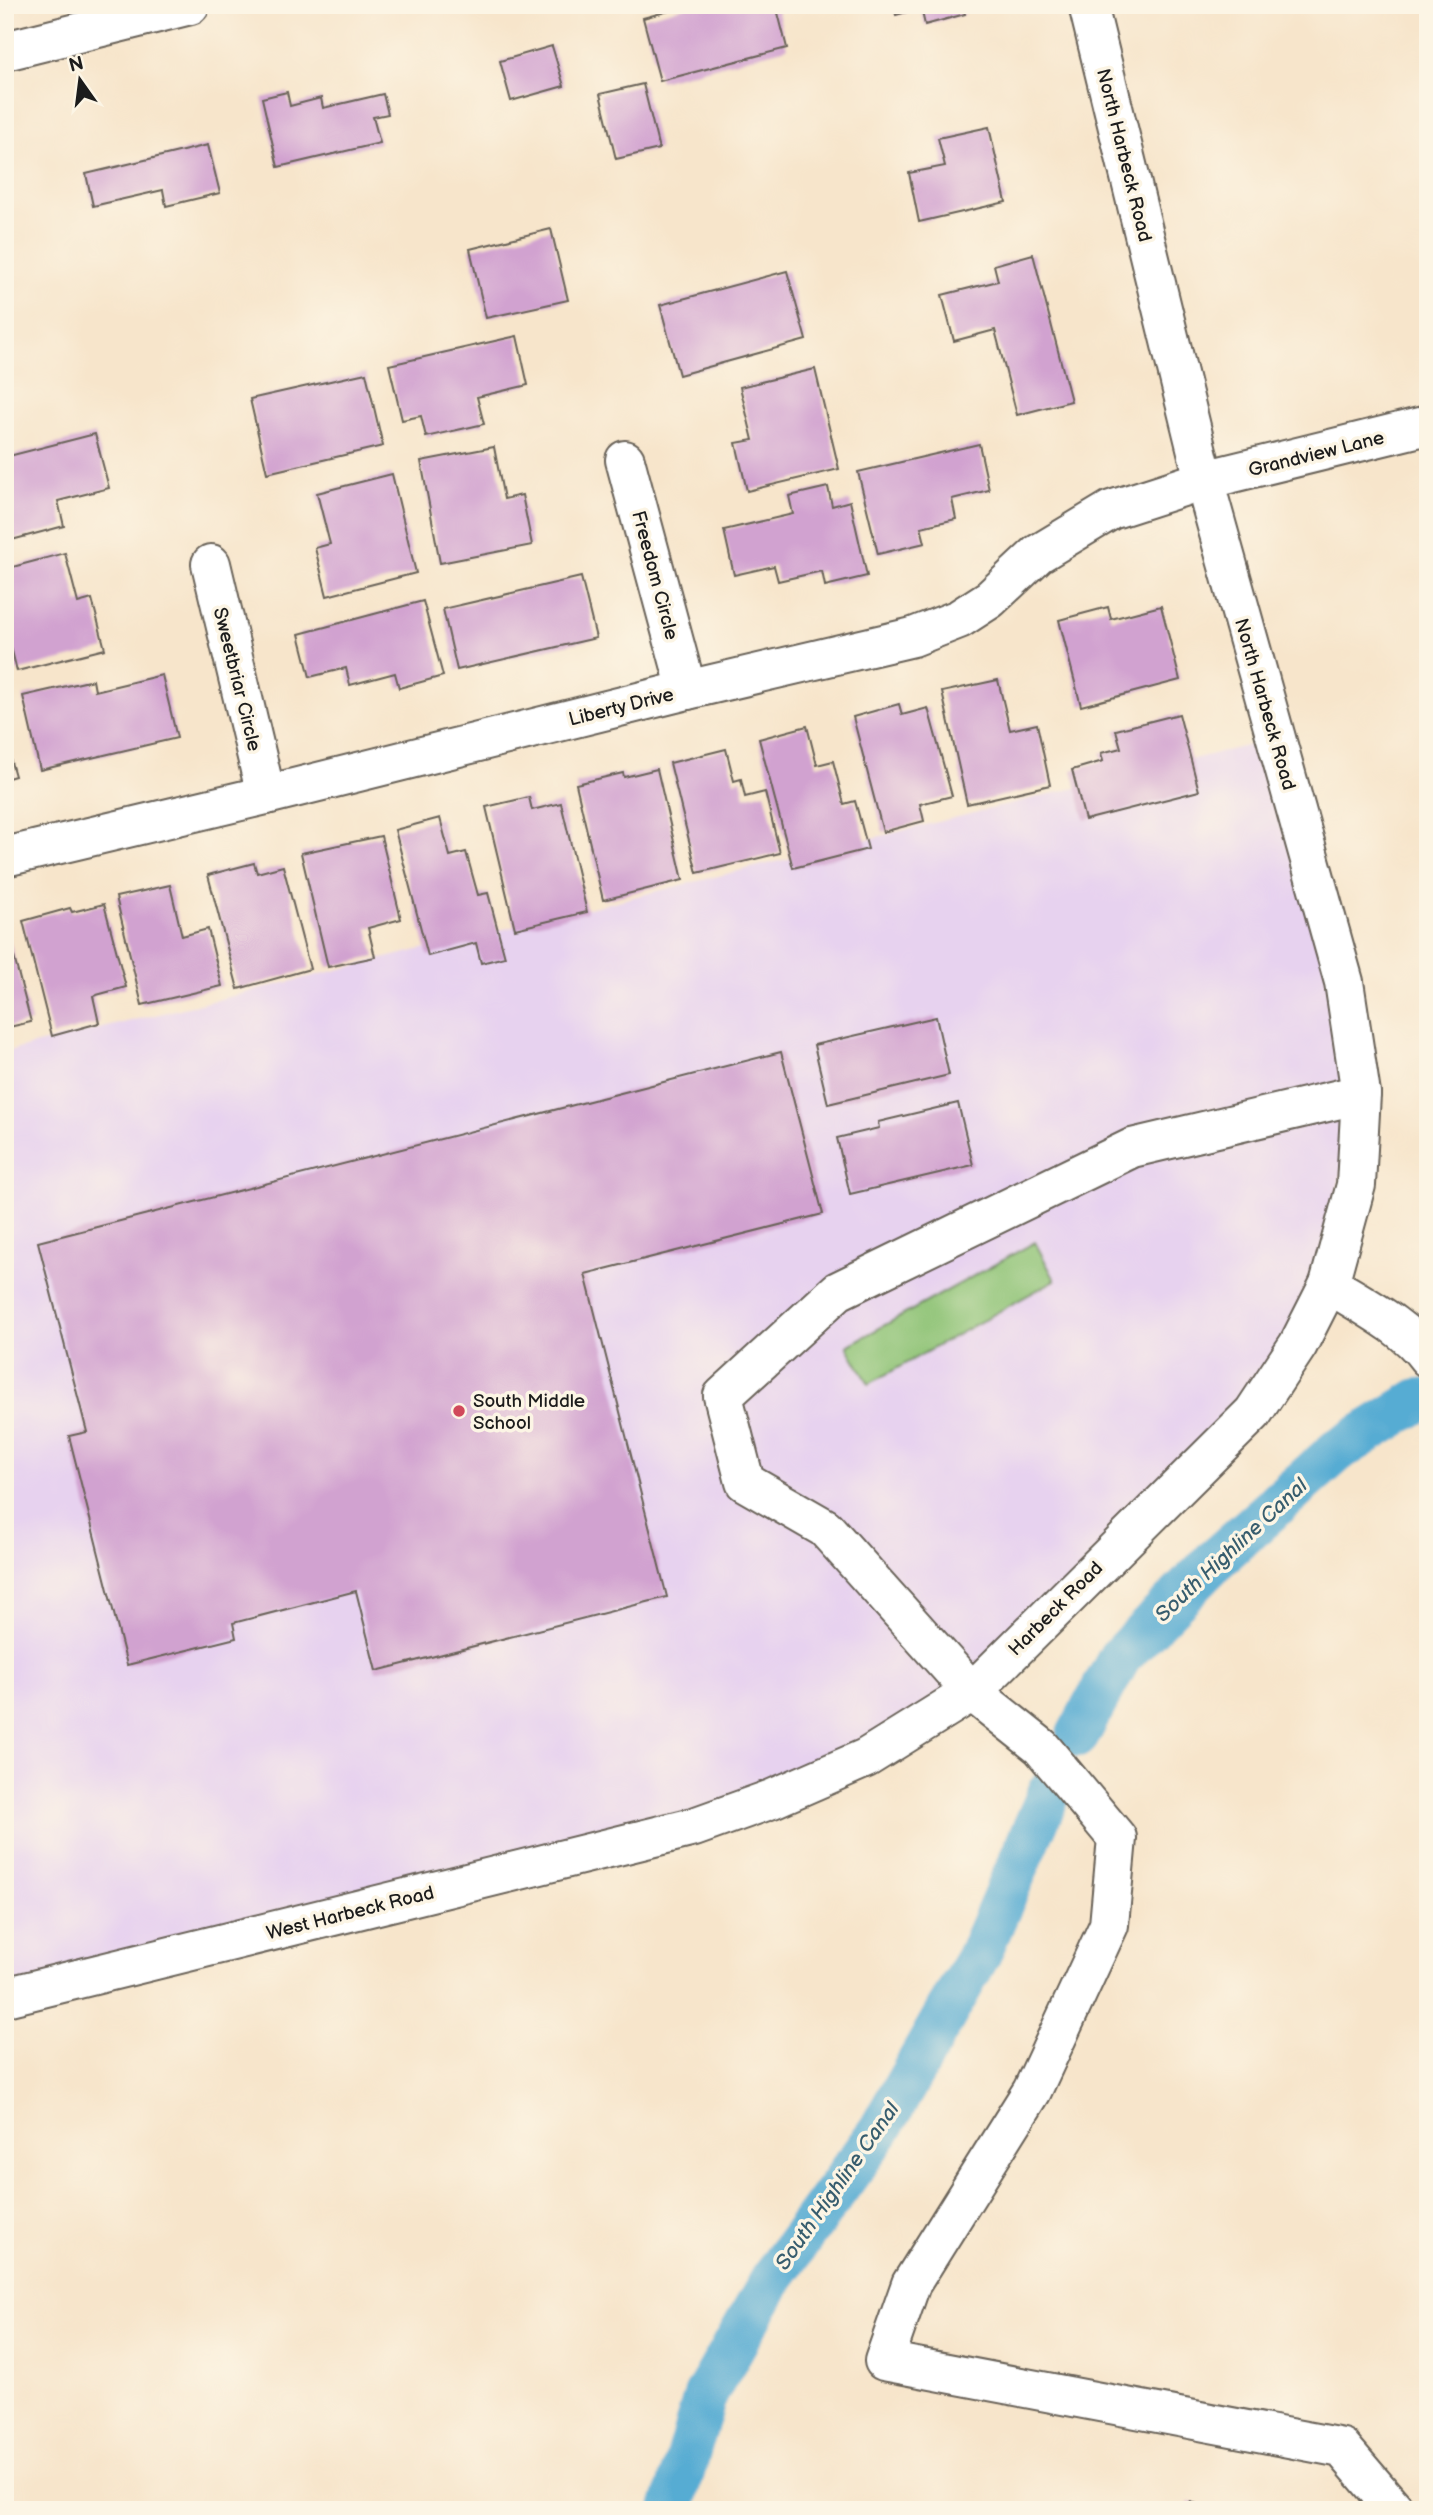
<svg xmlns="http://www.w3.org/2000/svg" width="1433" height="2515" font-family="'Balsamiq Sans',sans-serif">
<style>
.built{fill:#e7d2ef}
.green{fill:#8ec376;stroke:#557049;stroke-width:2}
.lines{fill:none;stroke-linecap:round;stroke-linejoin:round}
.canal{stroke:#57acd3;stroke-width:44}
.building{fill:#d1a2d0}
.minor-casing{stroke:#696259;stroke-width:42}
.minor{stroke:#fff;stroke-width:38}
.poi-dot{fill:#d1495b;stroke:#fcf5e5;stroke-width:2.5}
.labels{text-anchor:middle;stroke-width:7;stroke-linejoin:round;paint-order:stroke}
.street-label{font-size:19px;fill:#1c1c1c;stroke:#fcf5e5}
.poi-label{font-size:19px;fill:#1c1c1c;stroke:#fcf5e5;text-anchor:start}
.water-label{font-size:21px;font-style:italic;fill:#375d6e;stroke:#fcf5e5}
</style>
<rect width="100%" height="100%" fill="#fcf5e5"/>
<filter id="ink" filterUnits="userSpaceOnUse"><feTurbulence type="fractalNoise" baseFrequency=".0143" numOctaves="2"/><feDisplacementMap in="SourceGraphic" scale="14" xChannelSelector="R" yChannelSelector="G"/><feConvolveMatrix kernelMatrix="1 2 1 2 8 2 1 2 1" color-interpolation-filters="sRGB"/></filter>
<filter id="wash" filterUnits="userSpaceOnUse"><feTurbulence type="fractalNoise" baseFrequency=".00686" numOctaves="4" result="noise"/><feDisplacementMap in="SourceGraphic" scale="28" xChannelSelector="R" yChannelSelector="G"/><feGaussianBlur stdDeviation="1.57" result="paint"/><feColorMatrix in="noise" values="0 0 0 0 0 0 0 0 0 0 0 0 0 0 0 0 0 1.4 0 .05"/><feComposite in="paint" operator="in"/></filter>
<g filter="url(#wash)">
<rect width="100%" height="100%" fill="#f7e5cb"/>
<polygon class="built" points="1270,740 1361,1094 1298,1345 972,1692 772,1799 5,1998 5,1052"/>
<polygon class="green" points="1035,1242 1055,1280 869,1384 847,1346"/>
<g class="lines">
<g class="canal">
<polyline points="1078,1735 1120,1657 1216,1559 1337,1451 1419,1400"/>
<polyline points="672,2510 705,2396 775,2274 880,2130 980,1953 1050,1791"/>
</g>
</g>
<g id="blocks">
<g class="building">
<polygon points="691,5 776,5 787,48 660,81 643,18"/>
<polygon points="893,5 962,5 965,14 925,25 921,8 896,15"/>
<polygon points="552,46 564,86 511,101 500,61"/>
<polygon points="643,84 659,149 616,159 600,94"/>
<polygon points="287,92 290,106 321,98 323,108 383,94 388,114 373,117 380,143 278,167 262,98"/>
<polygon points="989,127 1006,202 919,222 909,173 945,166 938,138"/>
<polygon points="208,145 220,193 166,206 163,190 93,206 86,174"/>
<polygon points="551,229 568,300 486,318 470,249"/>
<polygon points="1033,254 1071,401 1017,415 995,330 954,341 942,295 998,281 994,265"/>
<polygon points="787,271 806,340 679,375 660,305"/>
<polygon points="517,336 528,385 477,397 484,424 426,437 421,416 402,420 389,365"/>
<polygon points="815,369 839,469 747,491 736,443 753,440 740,387"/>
<polygon points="366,373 383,446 267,473 250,399"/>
<polygon points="95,434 109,488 58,501 64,526 8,541 5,530 5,457"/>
<polygon points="979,444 989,490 952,499 956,519 921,527 925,543 878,554 858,472"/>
<polygon points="494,447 504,499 522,495 532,545 440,563 421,461"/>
<polygon points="392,474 416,573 327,596 315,548 330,544 317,493"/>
<polygon points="828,487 832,506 850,501 867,576 825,586 822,571 778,581 774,566 734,575 724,530 793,514 789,496"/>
<polygon points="65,553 78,603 92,599 105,649 17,671 10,643 5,644 5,569"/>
<polygon points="581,577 596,638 457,670 443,609"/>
<polygon points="423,601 443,676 399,688 395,673 350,685 346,668 310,677 299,634"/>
<polygon points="1161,606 1180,680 1081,706 1059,620 1108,607 1111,619"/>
<polygon points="162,675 177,738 40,770 23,696 93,680 95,691"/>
<polygon points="998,680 1010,730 1037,724 1050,785 967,804 942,692"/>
<polygon points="899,704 902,715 928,708 952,796 920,804 924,821 883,832 853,717"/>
<polygon points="1179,714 1199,791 1085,820 1072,770 1103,761 1101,753 1121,748 1116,730"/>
<polygon points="807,726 817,765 833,761 844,804 855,801 868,849 793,868 759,739"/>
<polygon points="5,741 15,776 5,779"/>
<polygon points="726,749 734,781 741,779 745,797 765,792 780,853 697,873 670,763"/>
<polygon points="657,769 683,880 603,900 576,784 623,773 624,777"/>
<polygon points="529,797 532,810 561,803 587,912 515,929 486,807"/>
<polygon points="440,818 450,856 466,852 478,895 488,893 505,957 481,963 476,943 428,956 395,830"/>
<polygon points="381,836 401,919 368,928 375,957 328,967 301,853"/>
<polygon points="254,863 257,873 283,866 310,969 238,989 208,875"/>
<polygon points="170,885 182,936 208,929 222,986 142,1005 116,897"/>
<polygon points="104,904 126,987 93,996 99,1023 52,1036 23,921 70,908 72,912"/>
<polygon points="8,934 31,1022 5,1028 5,935"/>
<polygon points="936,1017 949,1075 828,1104 814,1045"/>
<polygon points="781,1052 823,1214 585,1274 667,1597 376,1671 356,1591 233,1623 236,1638 127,1665 69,1436 87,1432 38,1242"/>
<polygon points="958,1103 973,1165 850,1194 837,1138 879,1128 878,1122"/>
<polygon points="1190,2502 1215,2509 1215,2510 1187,2510"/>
</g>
</g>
</g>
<g filter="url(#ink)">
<use href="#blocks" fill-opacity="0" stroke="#696259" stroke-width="2"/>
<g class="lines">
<defs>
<g id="minor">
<polyline points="5,51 190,5"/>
<polyline points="625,460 687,690"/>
<polyline points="211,564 266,795"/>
<polyline points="5,857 266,795 687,690 913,637 959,619 990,599 1038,554 1111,510 1204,480 1428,425"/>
<polyline points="1361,1094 1132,1148 838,1291 723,1396 745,1482 825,1528 972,1692 1041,1747 1117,1838 1109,1925 1032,2091 911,2284 884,2361 1342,2448 1395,2510"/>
<path d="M1329,1284C1362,1305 1405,1326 1428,1358"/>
<polyline points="5,1997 694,1827 772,1799 866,1758 972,1692 1253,1413 1298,1345 1329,1284 1356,1185 1361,1094 1344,982 1204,480 1088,5"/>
</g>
</defs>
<use href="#minor" class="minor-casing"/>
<use href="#minor" class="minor"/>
</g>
</g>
<circle class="poi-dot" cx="459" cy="1411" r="7"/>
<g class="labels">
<g class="street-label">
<text transform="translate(1125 155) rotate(76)" y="7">North Harbeck Road</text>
<text transform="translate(1316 453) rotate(-14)" y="7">Grandview Lane</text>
<text transform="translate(656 575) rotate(75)" y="7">Freedom Circle</text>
<text transform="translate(238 679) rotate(76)" y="7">Sweetbriar Circle</text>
<text transform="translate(1266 704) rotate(74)" y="7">North Harbeck Road</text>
<text transform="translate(621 706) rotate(-14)" y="7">Liberty Drive</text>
<text transform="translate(1055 1608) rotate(-45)" y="7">Harbeck Road</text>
<text transform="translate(350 1912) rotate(-14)" y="7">West Harbeck Road</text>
</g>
<g class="poi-label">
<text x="473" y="1407">South Middle<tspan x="473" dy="22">School</tspan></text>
</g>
<g class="water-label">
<text transform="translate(1231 1550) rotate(-43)" y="7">South Highline Canal</text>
<text transform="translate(837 2186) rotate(-55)" y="7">South Highline Canal</text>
</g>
</g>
<rect width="1433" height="2515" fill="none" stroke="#fcf5e5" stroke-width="28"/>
<g transform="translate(80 80) rotate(346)" stroke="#fcf5e5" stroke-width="5" paint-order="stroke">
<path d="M0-5L12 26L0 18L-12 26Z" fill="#1c1c1c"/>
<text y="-10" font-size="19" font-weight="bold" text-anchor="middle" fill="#1c1c1c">N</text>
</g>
</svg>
